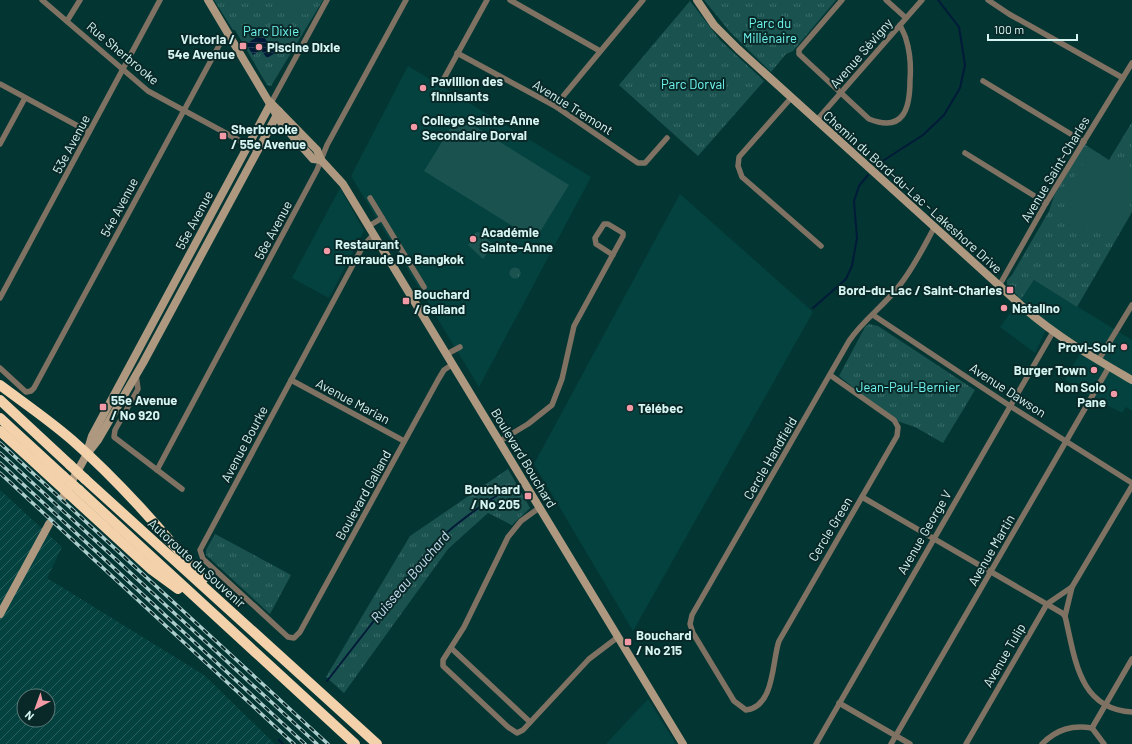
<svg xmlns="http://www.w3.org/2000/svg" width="1132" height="744" font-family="Barlow,sans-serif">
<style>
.built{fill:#044240}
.industrial{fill:url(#industrial-furrows);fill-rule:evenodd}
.park{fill:url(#park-tufts)}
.garden{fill:#1a524f}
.water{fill:url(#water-rules)}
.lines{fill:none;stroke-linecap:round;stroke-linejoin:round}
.stream{stroke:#001b38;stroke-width:2}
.secondary-tunnel{stroke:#235250;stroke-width:8;stroke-dasharray:8 4;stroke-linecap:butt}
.street{stroke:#7f7263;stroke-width:5.5}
.secondary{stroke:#ae9980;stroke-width:8}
.highway{stroke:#f2d1ab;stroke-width:10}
.rail-casing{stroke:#abcdcb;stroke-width:3.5}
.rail{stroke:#092928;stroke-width:2;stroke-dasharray:6;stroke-linecap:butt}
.highway-bridge{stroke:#f2d1ab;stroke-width:10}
.poi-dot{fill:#f49aa6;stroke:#092928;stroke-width:1.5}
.labels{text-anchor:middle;stroke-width:4;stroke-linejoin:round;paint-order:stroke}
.park-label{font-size:13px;fill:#71f6f0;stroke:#092928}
.poi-label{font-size:13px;font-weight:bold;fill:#d6f4f2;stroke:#092928;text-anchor:start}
.street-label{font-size:13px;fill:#d6f4f2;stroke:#092928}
.water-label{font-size:14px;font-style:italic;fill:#cce1f8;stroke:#092928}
</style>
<defs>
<pattern id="industrial-furrows" width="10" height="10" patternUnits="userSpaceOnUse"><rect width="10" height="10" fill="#044240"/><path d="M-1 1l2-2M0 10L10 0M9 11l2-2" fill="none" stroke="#285e5c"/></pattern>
<pattern id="park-tufts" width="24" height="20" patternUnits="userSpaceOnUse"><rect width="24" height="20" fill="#1a524f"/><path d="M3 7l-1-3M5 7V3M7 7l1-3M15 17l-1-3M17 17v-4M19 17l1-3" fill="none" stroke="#3b6c69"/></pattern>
<pattern id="water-rules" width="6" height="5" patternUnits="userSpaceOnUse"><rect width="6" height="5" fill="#001b38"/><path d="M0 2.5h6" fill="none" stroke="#243d55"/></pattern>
</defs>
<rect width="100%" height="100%" fill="#033533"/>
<g class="built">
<polygon points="408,66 591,177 479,387 351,176"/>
<polygon points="340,188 364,231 329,298 292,278"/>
<polygon points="680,194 813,312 633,631 534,464"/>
<polygon points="1034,280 1132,340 1132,411 1126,407 1122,413 1084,393 1065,379 1081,352 1046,330 1035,353 1000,327"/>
<polygon points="648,699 676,744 606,744"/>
</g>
<path class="industrial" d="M0,490L62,547L47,578L204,675L275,744H0ZM24,696H48V720H24Z"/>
<g class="park">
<polygon points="214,0 323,0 271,86 267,85 235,30 233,30"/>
<polygon points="704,0 836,0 793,51 786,54 771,72 730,32"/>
<polygon points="690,1 720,40 764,81 698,156 619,85"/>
<polygon points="1132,122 1132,212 1077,307 1034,280 1021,299 1007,285 1007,280 1012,275 1049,211 1054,196 1084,144 1109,160"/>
<polygon points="477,232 482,233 493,245 483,259 468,245 472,241 474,234"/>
<circle cx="515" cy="273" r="5.5"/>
<polygon points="869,324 878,326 975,390 943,443 915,427 894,420 839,376 865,327"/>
<polygon points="508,469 530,508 512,525 488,513 448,549 344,693 326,677 410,536"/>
<polygon points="215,534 291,575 270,614 206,555 206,550"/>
</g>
<g class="garden">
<polygon points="277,0 313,0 305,15"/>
<polygon points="458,116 569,185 535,240 424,171"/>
<polygon points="1092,150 1114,164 1132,168 1132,200 1129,205 1132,207 1119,228 1108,232 1086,217 1089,213 1063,194"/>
<polygon points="1070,207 1090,223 1082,234 1061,218"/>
</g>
<polygon class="water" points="262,34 275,53 267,58 261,50 253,55 246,44"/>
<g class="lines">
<g class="stream">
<polyline points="881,162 923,135 944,115 960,88 965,65 959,27 938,0"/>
<polyline points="813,308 846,279 852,266 857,238 854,201 859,186 868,175"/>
<path d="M327,681L433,545C456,523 481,505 509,488"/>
<polyline points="279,740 283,744"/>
</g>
<polyline class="secondary-tunnel" points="49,524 63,497"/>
<g class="street">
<polyline points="42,0 148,91 257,150"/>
<polyline points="510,0 600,51"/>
<path d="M842,0L799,50V54L869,119C904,133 910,108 910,80C911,67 910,52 906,39C905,35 902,30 900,25"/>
<polyline points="886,0 906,18"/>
<polyline points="988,0 1009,14 1123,78"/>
<polyline points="67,21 80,0"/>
<polyline points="457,53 555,106 638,163 645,163 667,138"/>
<polyline points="983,81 1084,142"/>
<polyline points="442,82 487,0"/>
<polyline points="0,84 89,132"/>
<polyline points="791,98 739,157 738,166 742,177 821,246"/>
<polyline points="271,103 327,0"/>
<polyline points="555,106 643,0"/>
<polyline points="816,121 922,0"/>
<polyline points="0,144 25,98"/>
<polyline points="965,153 1046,203"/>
<polyline points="370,198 424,287"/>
<polyline points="369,226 382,218"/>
<polyline points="374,234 363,246 200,550 203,559 288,637 294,638 300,632 438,380 444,370 453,364"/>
<polyline points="999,286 1046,203 1132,63"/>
<polyline points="0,298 160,0"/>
<polyline points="873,315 1010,406 1132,483"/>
<polyline points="447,354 460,347"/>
<polyline points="1098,361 1132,305"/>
<polyline points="0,368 26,392 31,391 34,388 222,40 229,34"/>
<polyline points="136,375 138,389 115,430 114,437 182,489"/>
<path d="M830,375L894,420L898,427L897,436L779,641C772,660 775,707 746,710L734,701L693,633L690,624L692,615L849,341C863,320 884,306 899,286C913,269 923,248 934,228"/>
<polyline points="291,380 404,441"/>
<polyline points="500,441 528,424 552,405 562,379 574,326 623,236 623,233 608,224 604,224 595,238 596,244 613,255"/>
<polyline points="157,470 317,170 327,145 406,0"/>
<path d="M862,497L1062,613L1065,616C1075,657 1078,709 1132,712"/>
<polyline points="539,508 521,521 508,537 464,627 443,660 443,666 508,727 517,733 523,730 589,659 618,637"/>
<polyline points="1065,616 1072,587 1132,486"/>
<polyline points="451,648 530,722"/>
<polyline points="839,703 910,744"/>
<polyline points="1092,728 1132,659"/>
<polyline points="1092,728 1104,744"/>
<polyline points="816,744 1053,332"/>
<polyline points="891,744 1109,367"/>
<polyline points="966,744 1047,604 1072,587"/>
<path d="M1042,744C1057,729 1072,725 1092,728"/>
</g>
<g class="secondary">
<polyline points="208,0 282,124 313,159 321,160"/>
<path d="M697,0L714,25L738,49L1024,308C1057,337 1094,358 1132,380"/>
<polyline points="271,103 317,150 321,160 343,184 683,744"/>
<polyline points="88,449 92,436 271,103"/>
<polyline points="63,497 87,454 98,440 143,363 279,111"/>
<polyline points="0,614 49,524"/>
</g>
<g class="highway">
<path d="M0,385C24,403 49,420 72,440C120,482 162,531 203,579"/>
<polyline points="0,400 70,465"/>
<polyline points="0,418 63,476"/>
<polyline points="0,431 152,570 178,589"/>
<polyline points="85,479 377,744"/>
<polyline points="79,490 355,744"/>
</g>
<defs>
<g id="rail">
<polyline points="0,443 328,744"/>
<polyline points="0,453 317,744"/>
<polyline points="0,463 305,744"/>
<polyline points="0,473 294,744"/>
</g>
</defs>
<use href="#rail" class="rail-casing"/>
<use href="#rail" class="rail"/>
<g class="highway-bridge">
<polyline points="70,465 85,479"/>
<polyline points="63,476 79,490"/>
</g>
</g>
<g class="poi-dot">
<rect x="239" y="42" width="8" height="8" rx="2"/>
<circle cx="259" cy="47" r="4"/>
<circle cx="423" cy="88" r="4"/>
<circle cx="414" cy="127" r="4"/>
<rect x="219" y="132" width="8" height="8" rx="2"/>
<circle cx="473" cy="239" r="4"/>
<circle cx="327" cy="251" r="4"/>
<rect x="1006" y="286" width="8" height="8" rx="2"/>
<rect x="402" y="297" width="8" height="8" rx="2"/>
<circle cx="1004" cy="308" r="4"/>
<circle cx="1124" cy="347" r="4"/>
<circle cx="1094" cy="370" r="4"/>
<circle cx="1114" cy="394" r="4"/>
<rect x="99" y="403" width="8" height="8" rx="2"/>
<circle cx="630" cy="408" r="4"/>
<rect x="524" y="492" width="8" height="8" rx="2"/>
<rect x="624" y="638" width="8" height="8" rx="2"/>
</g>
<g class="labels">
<g class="park-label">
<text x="770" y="28">Parc du<tspan x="770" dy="15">Millénaire</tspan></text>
<text x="271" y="36">Parc Dixie</text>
<text x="693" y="89">Parc Dorval</text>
<text x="908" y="392">Jean-Paul-Bernier</text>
</g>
<g class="poi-label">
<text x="235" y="44" text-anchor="end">Victoria /<tspan x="235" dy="15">54e Avenue</tspan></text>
<text x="267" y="52">Piscine Dixie</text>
<text x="431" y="86">Pavillion des<tspan x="431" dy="15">finnisants</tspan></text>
<text x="422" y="125">College Sainte-Anne<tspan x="422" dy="15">Secondaire Dorval</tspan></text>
<text x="231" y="134">Sherbrooke<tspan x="231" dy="15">/ 55e Avenue</tspan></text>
<text x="481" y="237">Académie<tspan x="481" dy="15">Sainte-Anne</tspan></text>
<text x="335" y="249">Restaurant<tspan x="335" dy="15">Emeraude De Bangkok</tspan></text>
<text x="1002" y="295" text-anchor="end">Bord-du-Lac / Saint-Charles</text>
<text x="414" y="299">Bouchard<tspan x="414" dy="15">/ Galland</tspan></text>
<text x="1012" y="313">Natalino</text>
<text x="1116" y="352" text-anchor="end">Provi-Soir</text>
<text x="1086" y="375" text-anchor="end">Burger Town</text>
<text x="1106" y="392" text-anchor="end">Non Solo<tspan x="1106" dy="15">Pane</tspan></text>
<text x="111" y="405">55e Avenue<tspan x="111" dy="15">/ No 920</tspan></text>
<text x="638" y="413">Télébec</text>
<text x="520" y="494" text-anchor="end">Bouchard<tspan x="520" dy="15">/ No 205</tspan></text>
<text x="636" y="640">Bouchard<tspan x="636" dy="15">/ No 215</tspan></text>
</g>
<g class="street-label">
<text transform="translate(123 53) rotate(40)" y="5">Rue Sherbrooke</text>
<text transform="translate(861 53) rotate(-49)" y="5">Avenue Sévigny</text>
<text transform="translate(573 107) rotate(32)" y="5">Avenue Tremont</text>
<text transform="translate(71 144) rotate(-62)" y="5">53e Avenue</text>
<text transform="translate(1055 169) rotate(-59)" y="5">Avenue Saint-Charles</text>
<text transform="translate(913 192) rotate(42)" y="5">Chemin du Bord-du-Lac - Lakeshore Drive</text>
<text transform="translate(119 207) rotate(-62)" y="5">54e Avenue</text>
<text transform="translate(194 220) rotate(-62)" y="5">55e Avenue</text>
<text transform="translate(273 230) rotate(-62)" y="5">56e Avenue</text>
<text transform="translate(1008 390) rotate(33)" y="5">Avenue Dawson</text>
<text transform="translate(353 401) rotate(28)" y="5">Avenue Marian</text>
<text transform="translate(244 444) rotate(-62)" y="5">Avenue Bourke</text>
<text transform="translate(524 458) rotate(59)" y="5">Boulevard Bouchard</text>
<text transform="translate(770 458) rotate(-60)" y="5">Cercle Handfield</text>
<text transform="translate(363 495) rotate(-61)" y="5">Boulevard Galland</text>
<text transform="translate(830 529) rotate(-59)" y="5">Cercle Green</text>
<text transform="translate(924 532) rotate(-60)" y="5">Avenue George V</text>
<text transform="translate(991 550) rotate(-60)" y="5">Avenue Martin</text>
<text transform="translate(197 563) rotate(42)" y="5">Autoroute du Souvenir</text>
<text transform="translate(1004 655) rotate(-60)" y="5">Avenue Tulip</text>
</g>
<g class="water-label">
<text transform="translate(410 577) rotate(-50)" y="5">Ruisseau Bouchard</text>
</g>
</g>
<g transform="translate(36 708) rotate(221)"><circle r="19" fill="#092928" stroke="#5b7a79"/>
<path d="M0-3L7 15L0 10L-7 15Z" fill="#f49aa6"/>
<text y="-6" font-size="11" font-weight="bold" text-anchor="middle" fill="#d6f4f2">N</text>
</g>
<path d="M988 34v6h89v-6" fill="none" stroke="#d6f4f2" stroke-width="2"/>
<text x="994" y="34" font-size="12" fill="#d6f4f2" stroke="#092928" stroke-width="3" paint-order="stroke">100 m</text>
</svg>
